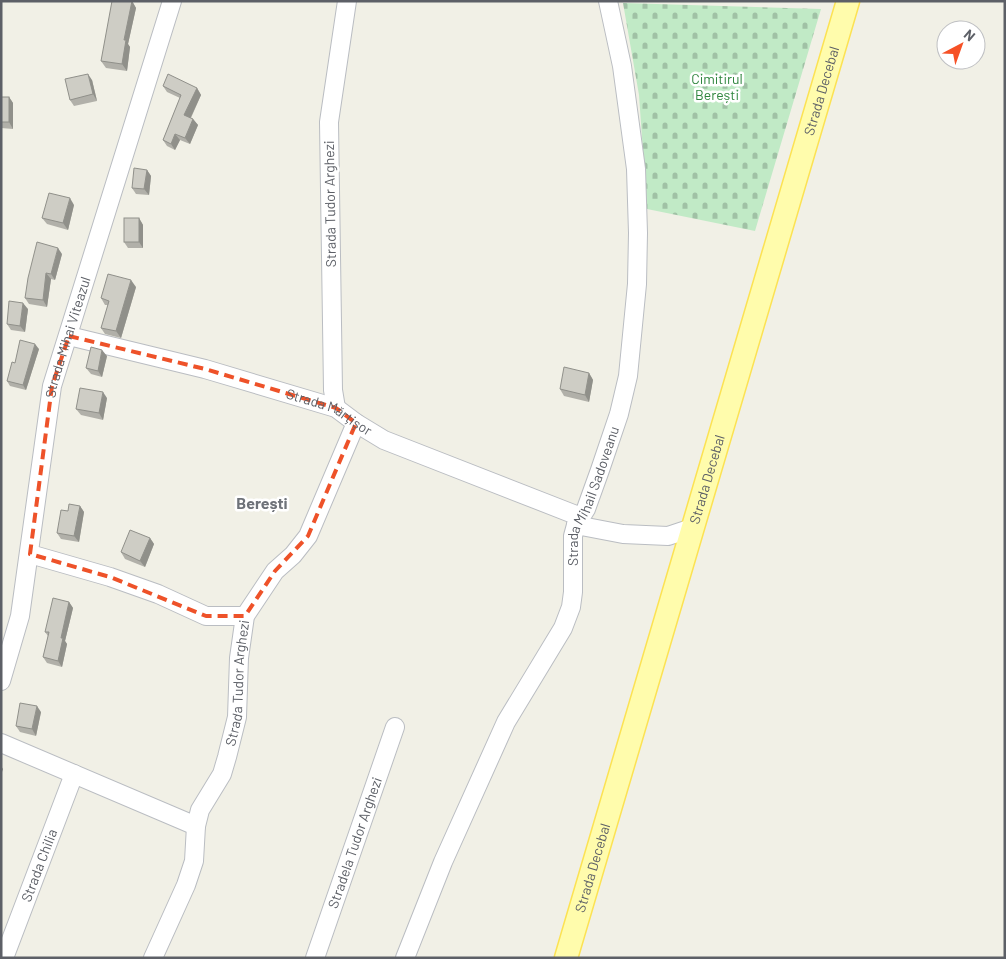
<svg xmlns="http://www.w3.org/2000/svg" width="1006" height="959" font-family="Barlow,sans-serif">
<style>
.cemetery{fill:url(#cemetery-stones)}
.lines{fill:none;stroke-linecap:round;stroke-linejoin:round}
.minor-casing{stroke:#babdc2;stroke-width:20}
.major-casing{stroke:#fce253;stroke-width:25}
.minor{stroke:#fff;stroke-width:18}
.major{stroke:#fffcac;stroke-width:22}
.wall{fill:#b1b0a9}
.shaded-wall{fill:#90908a}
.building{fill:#cecdc5;stroke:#90908a}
.marked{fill:none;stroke:#ee5229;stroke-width:4;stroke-dasharray:10 6;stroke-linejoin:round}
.labels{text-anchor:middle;stroke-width:5;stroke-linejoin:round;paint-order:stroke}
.park-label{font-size:14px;fill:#2e853d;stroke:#fff}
.street-label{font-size:14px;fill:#5d6067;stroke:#fff}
.quarter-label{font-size:16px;font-weight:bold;fill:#6e7279;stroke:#fff}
</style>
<defs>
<pattern id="cemetery-stones" width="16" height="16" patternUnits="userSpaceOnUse" patternTransform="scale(1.25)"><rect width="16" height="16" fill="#c1eac6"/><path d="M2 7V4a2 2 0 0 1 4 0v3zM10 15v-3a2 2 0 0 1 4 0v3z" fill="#a0c1a5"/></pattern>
</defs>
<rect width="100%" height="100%" fill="#f1f0e6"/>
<polygon class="cemetery" points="623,3 821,9 755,231 647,209 639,95"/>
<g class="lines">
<defs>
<g id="minor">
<path id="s1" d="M69,336L205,369L336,408L356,423L384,440L581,517"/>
<polyline points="336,408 333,390 329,122 347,1"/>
<polyline points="576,525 623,534 668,536 692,528"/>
<polyline points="30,554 110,577 158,594 206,616 245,616"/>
<path id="s2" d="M1,681L20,616L52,386L172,1"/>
<polyline points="1,743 196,826"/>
<path id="s3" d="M4,958L74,774"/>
<path id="s4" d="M153,958L186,885L194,861L196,826L200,810L222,774L227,757L237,717L239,658L245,616L275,571L293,555L308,536L356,423"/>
<path id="s5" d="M315,958L395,727"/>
<path id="s6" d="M405,958L443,862L506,722L563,628L571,607L573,592V536L576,525L586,509L600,470L619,414L628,376L637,284L638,233L636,169L622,66L608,1"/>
</g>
<g id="major">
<path id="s7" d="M566,958L848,1"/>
</g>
</defs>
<use href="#minor" class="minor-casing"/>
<use href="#major" class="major-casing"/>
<use href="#minor" class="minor"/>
<use href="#major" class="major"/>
</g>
<g class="wall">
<polygon points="132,1 136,8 128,44 130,47 127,71 106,68 101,61"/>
<polygon points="92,80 97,101 74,106 70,100"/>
<polygon points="163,86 197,88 201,95 191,118 193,119 198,125 190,144 180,140 175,150 167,146 163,140 180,98 167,92"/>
<polygon points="1,97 9,97 13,103 13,129 1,128"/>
<polygon points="147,170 151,176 149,195 136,194 132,188"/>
<polygon points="74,205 68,230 47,224 42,218"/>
<polygon points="139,218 143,225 143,248 128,248 124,242"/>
<polygon points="62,254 55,280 51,279 47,307 29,304 25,298"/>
<polygon points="136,287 121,338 105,334 101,328 108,305 105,305 101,298"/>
<polygon points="28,309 25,332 11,330 7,324"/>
<polygon points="39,349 26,390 10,386 7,381 15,363"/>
<polygon points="107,356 102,377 91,374 86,368"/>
<polygon points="589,373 593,380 589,402 564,396 560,389"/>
<polygon points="107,398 103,420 81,415 76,409"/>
<polygon points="80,506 84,512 79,542 61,539 57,533 68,511"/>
<polygon points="150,538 154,544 145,567 125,559 121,552"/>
<polygon points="69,602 73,608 65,641 67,644 62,667 47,663 43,657 48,636 45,632"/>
<polygon points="41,712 36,736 20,732 16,726"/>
</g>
<g class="shaded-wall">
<polygon points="132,1 136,8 128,44 130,47 127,71 122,64 124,40"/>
<polygon points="88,74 92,80 97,101 93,94"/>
<polygon points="197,88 201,95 189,121 184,115"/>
<polygon points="9,97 13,103 13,129 9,122"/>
<polygon points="193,119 198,125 190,144 185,138"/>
<polygon points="175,134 180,140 175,150 171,144"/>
<polygon points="147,170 151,176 149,195 144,189"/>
<polygon points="70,198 74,205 68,230 63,223"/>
<polygon points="139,218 143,225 143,248 139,242"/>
<polygon points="58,248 62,254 55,280 51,274"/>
<polygon points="46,273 51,279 47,307 43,300"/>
<polygon points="131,280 136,287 121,338 116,331"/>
<polygon points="23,303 28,309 25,332 20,326"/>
<polygon points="35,344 39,349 26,390 23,385"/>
<polygon points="102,350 107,356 102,377 98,371"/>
<polygon points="589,373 593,380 589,402 585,395"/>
<polygon points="103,392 107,398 103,420 99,413"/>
<polygon points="80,506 84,512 79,542 74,536"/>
<polygon points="150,538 154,544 145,567 140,561"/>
<polygon points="69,602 73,608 65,641 67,644 62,667 58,661 61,638"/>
<polygon points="37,706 41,712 36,736 32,729"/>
<polygon points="1,766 3,769 1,775"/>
</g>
<g class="building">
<polygon points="112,1 132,1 124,40 126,40 122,64 101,61"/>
<polygon points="88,74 93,94 70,100 65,79"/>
<polygon points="168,74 197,88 184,115 193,119 185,138 175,134 171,144 163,140 181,95 163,86"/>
<rect x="1" y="97" width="8" height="25"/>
<polygon points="134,168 147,170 144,189 132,188"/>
<polygon points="49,193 70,198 63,223 42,218"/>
<rect x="124" y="218" width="15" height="24"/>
<polygon points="37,242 58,248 51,274 46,273 43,300 25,298 28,278"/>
<polygon points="108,274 131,280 116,331 101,328 109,301 101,298"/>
<polygon points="9,301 23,303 20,326 7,324"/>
<polygon points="20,340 35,344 23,385 7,381 12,362 15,363"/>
<polygon points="91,347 102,350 98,371 86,368"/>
<polygon points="564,367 589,373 585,395 560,389"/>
<polygon points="80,388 103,392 99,413 76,409"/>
<polygon points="69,504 80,506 74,536 57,533 61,510 68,511"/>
<polygon points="130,530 150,538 140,561 121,552"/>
<polygon points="53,598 69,602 61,638 63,638 58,661 43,657 49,632 45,632"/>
<polygon points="20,703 37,706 32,729 16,726"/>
</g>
<path class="marked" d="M69,336L205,369L336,408L356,423L308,536L275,571L245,616H206L110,577L30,554L52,386Z"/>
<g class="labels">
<g class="park-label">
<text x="717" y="84">Cimitirul<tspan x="717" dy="16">Berești</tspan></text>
</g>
<g class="street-label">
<text dy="5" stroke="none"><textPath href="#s7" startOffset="904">Strada Decebal</textPath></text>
<text transform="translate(330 204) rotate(-91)" y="5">Strada Tudor Arghezi</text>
<text dy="5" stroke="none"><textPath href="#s2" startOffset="351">Strada Mihai Viteazul</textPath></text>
<text dy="5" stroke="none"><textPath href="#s1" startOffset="272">Strada Mărțișor</textPath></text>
<text dy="5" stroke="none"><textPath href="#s7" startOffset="499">Strada Decebal</textPath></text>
<text dy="5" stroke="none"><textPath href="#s6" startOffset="504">Strada Mihail Sadoveanu</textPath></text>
<text dy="5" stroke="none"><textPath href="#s4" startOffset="292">Strada Tudor Arghezi</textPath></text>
<text dy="5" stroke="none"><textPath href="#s5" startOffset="122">Stradela Tudor Arghezi</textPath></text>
<text dy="5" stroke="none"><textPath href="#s3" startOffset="99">Strada Chilia</textPath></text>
<text dy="5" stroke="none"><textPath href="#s7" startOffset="94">Strada Decebal</textPath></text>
</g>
<g class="quarter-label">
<text x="262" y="509">Berești</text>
</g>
</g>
<rect width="1006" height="959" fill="none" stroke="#5d6067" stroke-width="5"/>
<g transform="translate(961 45) rotate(41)"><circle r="24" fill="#ffffff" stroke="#bebfc2"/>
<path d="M0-4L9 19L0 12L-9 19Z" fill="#f65126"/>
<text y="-8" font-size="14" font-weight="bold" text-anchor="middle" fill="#5d6067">N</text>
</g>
</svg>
